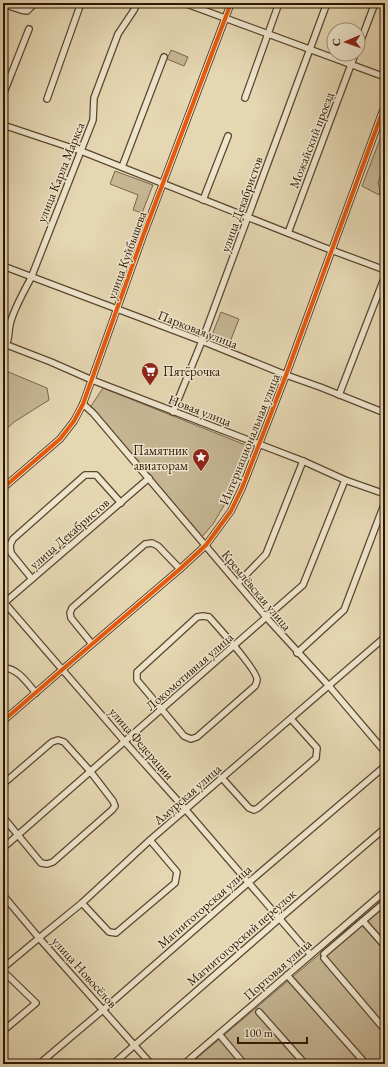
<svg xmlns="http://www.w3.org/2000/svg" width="388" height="1067" font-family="'EB Garamond',serif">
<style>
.green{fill:#c6b694;stroke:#7a664b}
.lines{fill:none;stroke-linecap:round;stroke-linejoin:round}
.minor-casing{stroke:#5b462e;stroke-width:8}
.minor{stroke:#eee5cd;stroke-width:5.5}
.cycleway-casing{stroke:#eee5cd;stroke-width:6}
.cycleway{stroke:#e8590c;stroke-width:4}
.labels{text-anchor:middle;stroke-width:3;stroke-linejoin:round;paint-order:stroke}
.street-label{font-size:13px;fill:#2d1502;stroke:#eee5cd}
.poi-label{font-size:13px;fill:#2d1502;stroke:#eee5cd;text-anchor:start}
</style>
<rect width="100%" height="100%" fill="#e5d7b2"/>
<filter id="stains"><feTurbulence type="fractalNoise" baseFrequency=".005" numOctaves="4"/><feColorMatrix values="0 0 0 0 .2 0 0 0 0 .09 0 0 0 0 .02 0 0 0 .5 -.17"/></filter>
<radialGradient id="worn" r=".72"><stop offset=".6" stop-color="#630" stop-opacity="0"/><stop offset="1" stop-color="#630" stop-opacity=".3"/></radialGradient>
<g class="green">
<polygon points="171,50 188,57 184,66 167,59"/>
<polygon points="385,126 385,144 380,157 385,162 378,183 380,189 379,195 362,186"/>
<polygon points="115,171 153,185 142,213 133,210 138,195 110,184"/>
<polygon points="221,312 239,319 230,342 212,335"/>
<polygon points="6,371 47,388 49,400 14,422 3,432 3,374"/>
<polygon points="103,388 248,446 232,492 213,524 202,537 91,406"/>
<polygon points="385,894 385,1064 190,1064 322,952"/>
</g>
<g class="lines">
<defs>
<g id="minor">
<polyline points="184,3 385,77"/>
<polyline points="3,4 21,10 27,11 35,3"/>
<polyline points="358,48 375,3"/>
<polyline points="3,95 29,29"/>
<polyline points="245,98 279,3"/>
<polyline points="47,99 81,3"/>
<polyline points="3,125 81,151 323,247 385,270"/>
<polyline points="122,167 164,57"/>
<polyline points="203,200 228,136"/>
<polyline points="288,233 355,54"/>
<polyline points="3,266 202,341 286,375 320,387 385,413"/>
<polyline points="7,345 51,362 92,380 303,461 345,480 385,494"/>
<path d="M3,349C10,341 8,334 10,325C12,313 25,289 31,278L93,120L94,98L118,34L134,10L137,3"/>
<polyline points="339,395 385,276"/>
<polyline points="83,404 93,413 266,617 329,686 385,752"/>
<polyline points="173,412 202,341 327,3"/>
<polyline points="3,488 60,439 74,421 83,404 143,236 231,3"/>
<polyline points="32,579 11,553 10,545 13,539 85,475 96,475 121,503"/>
<polyline points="238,583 266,554 303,461"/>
<polyline points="3,601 125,742 186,810 310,954"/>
<polyline points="3,604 149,478"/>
<path d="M203,616L209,617C217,626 258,671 257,680C257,682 256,684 255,686L197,737L191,739L184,736L137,680V672L197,617Z"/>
<polyline points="92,644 71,618 70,613 72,608 145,544 152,543 158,546 180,569"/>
<polyline points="297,653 344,610 385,502"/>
<path d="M3,668C17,667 28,684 36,693"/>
<polyline points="3,721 63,669 180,569 206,545 231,511 242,488 286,375 385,105"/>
<polyline points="222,778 249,808 254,810 258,808 316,758 317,748 291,719"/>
<polyline points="3,784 52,742 58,740 64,742 90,771 113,801 115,806 112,810 53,862 47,864 41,863 3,817"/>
<polyline points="3,848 303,585 345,480"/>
<polyline points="3,895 39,938 151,1064"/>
<polyline points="82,903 109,932 116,933 175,883 177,872 150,840"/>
<polyline points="363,921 385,946"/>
<polyline points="324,954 385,902"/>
<polyline points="324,958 385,1030"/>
<polyline points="3,968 39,938 82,903 150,840 385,637"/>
<polyline points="3,971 36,1003 3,1031"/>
<polyline points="287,975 366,1064"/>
<polyline points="259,1012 305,1064"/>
<polyline points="219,1034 244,1064"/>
<polyline points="39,1064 104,1009 248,883 385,766"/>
<polyline points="113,1064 279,919 385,828"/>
<polyline points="184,1064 385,891"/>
</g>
</defs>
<use href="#minor" class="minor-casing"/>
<use href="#minor" class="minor"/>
<defs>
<g id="cycleway">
<polyline points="3,488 60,439 74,421 83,404 143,236 231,3"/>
<polyline points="3,721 63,669 180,569 206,545 231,511 242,488 286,375 385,105"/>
</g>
</defs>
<use href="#cycleway" class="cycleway-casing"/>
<use href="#cycleway" class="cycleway"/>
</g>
<defs>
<symbol id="supermarket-pin" viewBox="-11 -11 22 30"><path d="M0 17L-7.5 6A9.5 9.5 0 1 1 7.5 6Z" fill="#8f2418" stroke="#eee5cd"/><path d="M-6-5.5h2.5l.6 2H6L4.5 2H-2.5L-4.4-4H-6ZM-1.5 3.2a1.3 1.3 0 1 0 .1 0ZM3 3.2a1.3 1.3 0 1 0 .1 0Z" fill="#fff"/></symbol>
<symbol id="sight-pin" viewBox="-11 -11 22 30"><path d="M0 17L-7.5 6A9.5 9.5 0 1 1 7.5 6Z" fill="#8f2418" stroke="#eee5cd"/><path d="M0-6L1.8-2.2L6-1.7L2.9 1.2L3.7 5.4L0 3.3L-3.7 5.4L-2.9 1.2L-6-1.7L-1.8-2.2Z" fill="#fff"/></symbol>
</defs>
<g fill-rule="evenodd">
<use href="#supermarket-pin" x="140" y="361" width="20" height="27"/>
<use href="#sight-pin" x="191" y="447" width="20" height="27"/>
</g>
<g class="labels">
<g class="street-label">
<text transform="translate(311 140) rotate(-69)" y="5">Можайский проезд</text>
<text transform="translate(60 172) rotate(-68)" y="5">улица Карла Маркса</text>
<text transform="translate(241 204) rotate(-70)" y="5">улица Декабристов</text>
<text transform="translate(126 255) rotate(-70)" y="5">улица Куйбышева</text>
<text transform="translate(198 329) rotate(21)" y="5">Парковая улица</text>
<text transform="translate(200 410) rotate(21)" y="5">Новая улица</text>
<text transform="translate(249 439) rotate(-68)" y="5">Интернациональная улица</text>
<text transform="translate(69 533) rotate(-41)" y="5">улица Декабристов</text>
<text transform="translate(257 590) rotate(50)" y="5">Кремлёвская улица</text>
<text transform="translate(189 671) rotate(-41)" y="5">Локомотивная улица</text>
<text transform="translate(142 743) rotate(49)" y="5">улица Федерации</text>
<text transform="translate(187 794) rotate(-41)" y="5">Амурская улица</text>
<text transform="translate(204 906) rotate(-41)" y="5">Магнитогорская улица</text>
<text transform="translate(241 937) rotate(-41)" y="5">Магнитогорский переулок</text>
<text transform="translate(277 969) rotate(-41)" y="5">Портовая улица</text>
<text transform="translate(85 972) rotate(48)" y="5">улица Новосёлов</text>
</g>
<g class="poi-label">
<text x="163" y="376">Пятёрочка</text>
<text x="188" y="455" text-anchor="end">Памятник<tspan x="188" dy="15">авиаторам</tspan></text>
</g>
</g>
<rect width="388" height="1067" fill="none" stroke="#e5d7b2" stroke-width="16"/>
<rect x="4" y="4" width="380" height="1059" fill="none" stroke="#2d1502" stroke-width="2"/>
<rect x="8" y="8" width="372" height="1051" fill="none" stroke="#2d1502"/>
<g transform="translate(346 42) rotate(268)"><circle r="19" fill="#eee5cd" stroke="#a1927c"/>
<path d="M0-3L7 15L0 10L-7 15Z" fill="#8f2418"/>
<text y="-6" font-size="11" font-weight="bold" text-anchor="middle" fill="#2d1502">С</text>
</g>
<path d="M238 1037v6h69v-6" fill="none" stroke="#2d1502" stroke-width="2"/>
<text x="244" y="1037" font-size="12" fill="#2d1502" stroke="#eee5cd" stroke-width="3" paint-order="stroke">100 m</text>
<rect width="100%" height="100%" filter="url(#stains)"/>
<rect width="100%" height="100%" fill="url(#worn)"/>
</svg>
